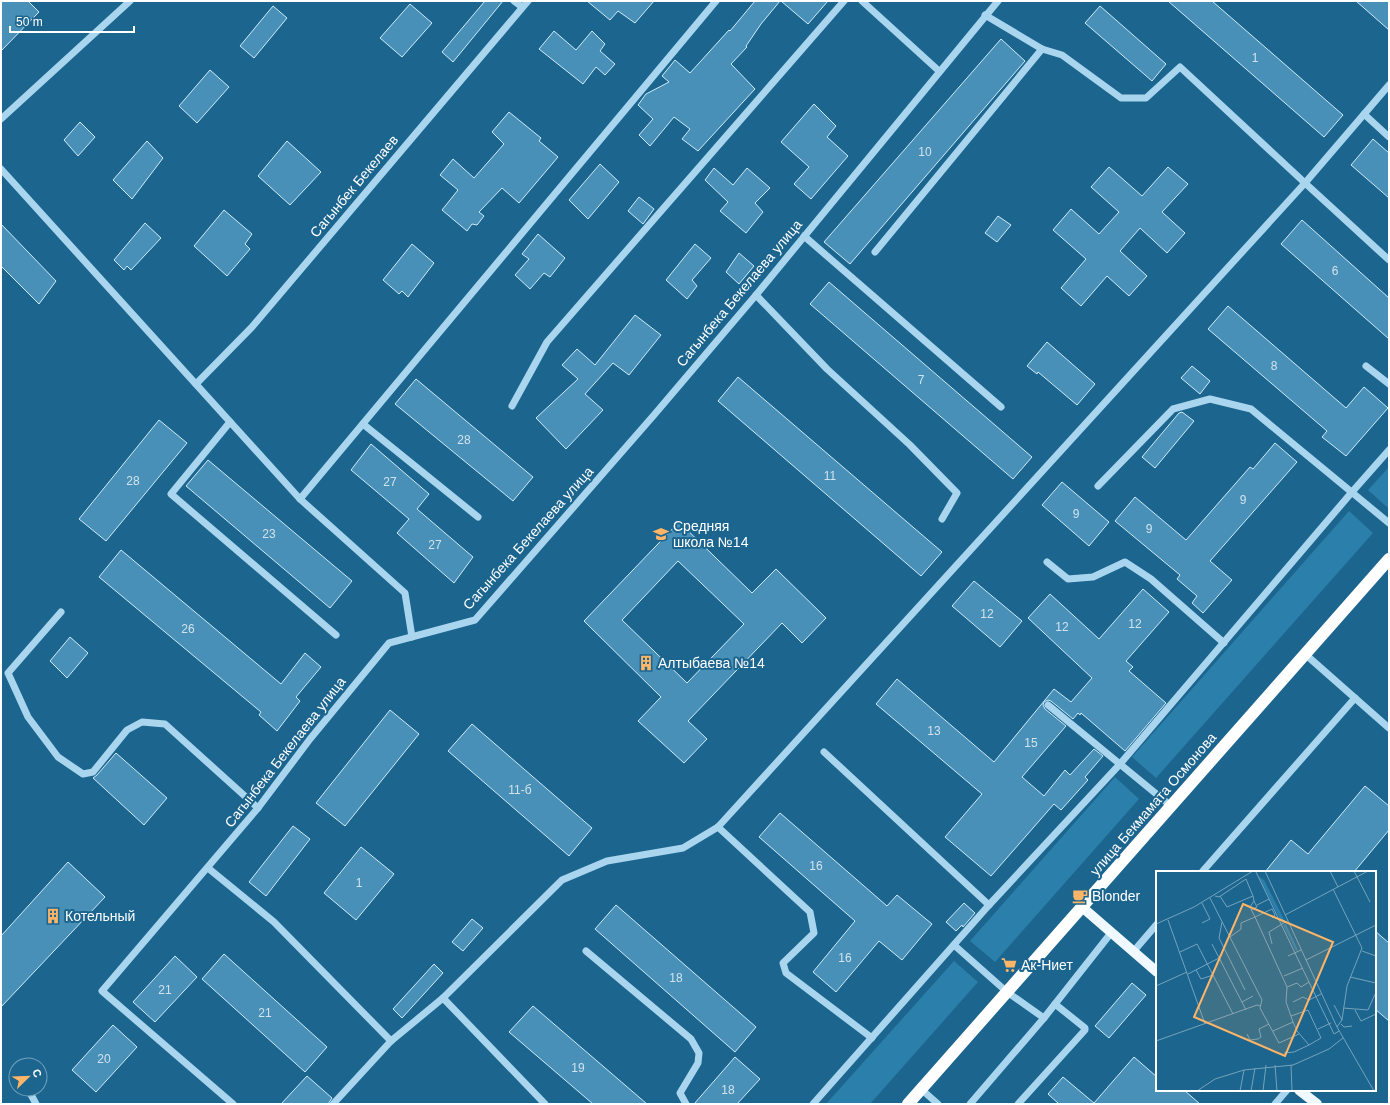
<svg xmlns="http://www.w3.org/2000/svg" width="1390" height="1105" font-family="Helvetica,sans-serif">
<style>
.green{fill:#2b7fab}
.building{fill:#4890b8;stroke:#cfebfa;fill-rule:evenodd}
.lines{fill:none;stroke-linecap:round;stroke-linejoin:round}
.minor{stroke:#a9d6ee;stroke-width:7}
.major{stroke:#f0f9ff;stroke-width:10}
.highway{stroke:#fff;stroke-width:12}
.labels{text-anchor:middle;stroke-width:4;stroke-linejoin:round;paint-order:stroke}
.number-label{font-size:12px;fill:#d1e3ed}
.street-label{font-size:14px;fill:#fff;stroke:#1b658f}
.poi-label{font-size:14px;fill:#fff;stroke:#1b658f;text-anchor:start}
.inset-road{fill:none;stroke:#76a3bc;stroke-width:1}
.view{fill:#ffb567;fill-opacity:0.15;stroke:#ffb567;stroke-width:2}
.inset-edge{fill:none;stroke:#fff;stroke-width:2}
</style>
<rect width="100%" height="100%" fill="#1b658f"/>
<g class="green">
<polygon points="1389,467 1389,509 1368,490"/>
<polygon points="1349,511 1373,533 1156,778 1132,757"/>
<polygon points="1115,777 1139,799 995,962 970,941"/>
<polygon points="954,961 978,982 870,1104 826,1104"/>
</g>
<g class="building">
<polygon points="1,1 28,1 39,12 1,51"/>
<polygon points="485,1 503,1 453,62 442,52"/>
<polygon points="587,1 654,1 635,23 618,11 610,20"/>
<polygon points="755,1 780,1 761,24 746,46 747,47 731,64 755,89 698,151 682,139 690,129 674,117 650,146 639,135 653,119 638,105 646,94 669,82 662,76 675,60 690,73 729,30 730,31"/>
<polygon points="781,1 828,1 808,24"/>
<polygon points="1168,1 1212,1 1343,115 1324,137"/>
<polygon points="1356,1 1389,1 1389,30"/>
<polygon points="410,4 432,23 402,57 380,38"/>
<polygon points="273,6 287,18 254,58 240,46"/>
<polygon points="1100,6 1166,64 1152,81 1085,23"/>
<polygon points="554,31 576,50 592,31 605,44 600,51 615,64 605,75 596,67 583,84 539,49"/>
<polygon points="1001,39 1025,61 850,264 824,242"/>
<polygon points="210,70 229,87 197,123 179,106"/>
<polygon points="814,104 836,126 827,137 848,156 811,199 794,184 809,167 781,142"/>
<polygon points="509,112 541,138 539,141 558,157 519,203 502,188 479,212 484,216 477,225 472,224 467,231 442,210 458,190 440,175 453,159 474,178 504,144 492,132"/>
<polygon points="80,122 95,137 78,156 64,140"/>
<polygon points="1373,139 1389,153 1389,198 1351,165"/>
<polygon points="147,141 163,158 132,199 113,180"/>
<polygon points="287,141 321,172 290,205 258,176"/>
<polygon points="600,164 619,182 588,219 569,200"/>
<polygon points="1109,167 1142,196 1168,167 1188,184 1162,212 1185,233 1167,253 1140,228 1120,251 1147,276 1129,296 1107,276 1081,306 1061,288 1086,259 1053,230 1071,209 1099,234 1119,212 1091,187"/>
<polygon points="714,168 733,185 747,168 770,188 755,203 763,212 746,233 720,211 728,202 705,180"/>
<polygon points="639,197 654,209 643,224 628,211"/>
<polygon points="224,210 252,234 245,244 250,249 227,276 194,246"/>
<polygon points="998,216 1011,225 997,242 985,233"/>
<polygon points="1302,220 1389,298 1389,339 1281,244"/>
<polygon points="145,223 161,238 131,270 127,266 124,270 114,260"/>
<polygon points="1,224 56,281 39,304 1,266"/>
<polygon points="538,234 565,258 550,277 544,273 530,289 515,275 529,259 522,254"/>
<polygon points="412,244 434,263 408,297 402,291 399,294 383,280"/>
<polygon points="695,244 711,258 692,280 697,286 687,299 666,280"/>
<polygon points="739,253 754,266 739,284 726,272"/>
<polygon points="829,282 1032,457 1013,479 810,304"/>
<polygon points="1228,306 1346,408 1364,387 1388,408 1346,456 1322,437 1327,431 1208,329"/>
<polygon points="635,315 661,335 629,375 613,363 585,394 603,410 566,449 536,418 578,379 562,365 577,349 595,365"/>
<polygon points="1047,342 1095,384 1077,405 1038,372 1037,374 1027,366"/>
<polygon points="1192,366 1210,381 1200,394 1181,378"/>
<polygon points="738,377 942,552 921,576 718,401"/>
<polygon points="416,379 533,477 513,501 395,404"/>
<polygon points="1182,412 1194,421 1155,468 1142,457 1179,413"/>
<polygon points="159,420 187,443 106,541 79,519"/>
<polygon points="1275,443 1297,462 1210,561 1232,580 1203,613 1192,603 1197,596 1177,579 1180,575 1115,521 1135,497 1186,540 1250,467 1253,469"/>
<polygon points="371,444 429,494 417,509 473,557 454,583 397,533 409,519 351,470"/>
<polygon points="208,460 352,581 330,608 186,486"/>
<polygon points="1062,482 1109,522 1089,546 1042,505"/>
<path d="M679,522L752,593L776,569L826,618L802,643L782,623L688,721L707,739L684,763L638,721L661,697L584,621ZM678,561L744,624L687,683L622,620Z"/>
<polygon points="121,550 281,684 305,653 321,667 296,697 300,701 277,731 259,715 261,712 99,577"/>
<polygon points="974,581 1022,621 1000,647 952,606"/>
<polygon points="1143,589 1169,612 1126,661 1133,667 1129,671 1166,703 1125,751 1081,713 1080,715 1078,713 1073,719 1051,701 1048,700 1044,702 1043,705 1045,709 1066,726 1022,777 1044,796 1065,770 1070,775 1094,749 1103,756 1085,777 1088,780 1061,810 1054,804 991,876 945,837 982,794 876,704 897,679 994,762 1054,689 1071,702 1092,678 1028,618 1050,594 1099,639"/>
<polygon points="70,637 88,653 67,678 50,661"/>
<polygon points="390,710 419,734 345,826 316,803"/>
<polygon points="472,724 592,828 569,856 448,751"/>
<polygon points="116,753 167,798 144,825 93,778 97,775"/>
<polygon points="1365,786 1389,806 1389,830 1354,872 1265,872 1291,840 1308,854"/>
<polygon points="780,813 887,906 897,895 932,924 902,960 879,941 836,992 813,972 855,921 759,837"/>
<polygon points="293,826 310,839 266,896 249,882"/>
<polygon points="361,847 394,874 356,920 324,893"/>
<polygon points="68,862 105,897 1,1007 1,936"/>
<polygon points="964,903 975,913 963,927 962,925 956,931 946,922"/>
<polygon points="616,905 756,1027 735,1052 595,929"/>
<polygon points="472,919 483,928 463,951 452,942"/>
<polygon points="1375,931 1389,943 1389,1021 1375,1009"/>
<polygon points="224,954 327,1047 305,1072 202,979"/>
<polygon points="175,956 197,977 155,1022 133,1002"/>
<polygon points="434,964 443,973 402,1018 393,1009"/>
<polygon points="1132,983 1146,995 1109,1038 1095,1026"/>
<polygon points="533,1006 647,1104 593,1104 509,1032"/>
<polygon points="113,1025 137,1047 96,1092 72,1070"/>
<polygon points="735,1057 760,1079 737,1104 694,1104"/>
<polygon points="1134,1057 1157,1077 1157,1090 1184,1090 1200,1104 1059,1104 1048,1094 1063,1077 1094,1103"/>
<polygon points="307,1076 332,1098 328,1104 281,1104"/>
</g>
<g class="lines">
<g class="minor">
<polyline points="514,1 522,7"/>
<polyline points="862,1 939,71"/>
<polyline points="1389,85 1305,183 1389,260"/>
<polyline points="1364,114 1389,137"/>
<polyline points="1,119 130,1"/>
<polyline points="1,169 300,499 405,593 412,637"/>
<polyline points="804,236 1001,407"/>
<polyline points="875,252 1042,49"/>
<polyline points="756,295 827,369 910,445 957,493 942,519"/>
<polyline points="1366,366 1389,384"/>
<polyline points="196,384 252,327 528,1"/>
<polyline points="512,406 547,342 844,1"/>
<polyline points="230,422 171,494 336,635"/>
<polyline points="363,424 478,517"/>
<polyline points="1098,486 1173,409 1210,399 1251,409 1389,523"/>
<polyline points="300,499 716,1"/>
<polyline points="1047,562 1068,579 1093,577 1125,562 1151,579 1224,643"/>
<polyline points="61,612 8,673 28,717 58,757 83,774 93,772 127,730 142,722 165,724 258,808"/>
<polyline points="1305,654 1389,728"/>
<polyline points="1048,705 1171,806"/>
<polyline points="824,752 989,905"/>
<polyline points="718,827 810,912 814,933 783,963 786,973 872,1038"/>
<polyline points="208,868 274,922 391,1041"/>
<polyline points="1202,872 1355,698"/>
<polyline points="954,945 1007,992 1044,1018"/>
<polyline points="586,951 691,1039 699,1053 698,1063 680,1093 686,1104"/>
<polyline points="1133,952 1157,924"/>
<polyline points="443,998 545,1104"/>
<polyline points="28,1089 36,1104"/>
<polyline points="921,1089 938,1104"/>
<polyline points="233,1104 102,991 258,808 310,739 389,643 475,620 654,415 756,295 998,1"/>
<polyline points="333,1104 391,1041 443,998 562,880 607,861 683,848 718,827 1305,183 1180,67 1146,98 1121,98 1062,55 1042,49 985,15"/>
<polyline points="813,1104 989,905 1120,764 1352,492 1389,450"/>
<polyline points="970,1104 1044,1018 1111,933"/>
<polyline points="1018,1104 1085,1030 1085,1028 1055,1004"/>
<polyline points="1275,1104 1287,1090"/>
</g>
<g class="major">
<polyline points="1082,907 1157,972"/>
<polyline points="1299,1090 1317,1104"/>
</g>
<polyline class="highway" points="908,1104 1389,559"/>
</g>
<defs>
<symbol id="school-bare" viewBox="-9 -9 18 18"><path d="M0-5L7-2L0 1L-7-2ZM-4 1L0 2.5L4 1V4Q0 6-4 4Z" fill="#ffb567" stroke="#1b658f" stroke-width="2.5" paint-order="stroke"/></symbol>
<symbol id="building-bare" viewBox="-9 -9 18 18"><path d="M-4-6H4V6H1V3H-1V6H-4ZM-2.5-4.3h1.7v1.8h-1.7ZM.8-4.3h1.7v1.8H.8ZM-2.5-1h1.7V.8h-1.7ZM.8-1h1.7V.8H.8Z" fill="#ffb567" stroke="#1b658f" stroke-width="2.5" paint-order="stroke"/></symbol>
<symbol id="cafe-bare" viewBox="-9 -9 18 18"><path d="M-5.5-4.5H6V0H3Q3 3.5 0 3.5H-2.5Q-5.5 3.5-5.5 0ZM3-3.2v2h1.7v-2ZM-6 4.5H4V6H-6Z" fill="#ffb567" stroke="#1b658f" stroke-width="2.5" paint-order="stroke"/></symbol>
<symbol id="supermarket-bare" viewBox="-9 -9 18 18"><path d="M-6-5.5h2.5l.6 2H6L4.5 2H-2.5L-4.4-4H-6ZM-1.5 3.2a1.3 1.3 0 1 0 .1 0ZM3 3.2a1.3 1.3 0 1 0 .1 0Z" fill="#ffb567" stroke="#1b658f" stroke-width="2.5" paint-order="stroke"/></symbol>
</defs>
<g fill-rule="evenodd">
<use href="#school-bare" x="650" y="523" width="22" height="22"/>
<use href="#building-bare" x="635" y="652" width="22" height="22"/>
<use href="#cafe-bare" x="1069" y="885" width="22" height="22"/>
<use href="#building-bare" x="42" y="905" width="22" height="22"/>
<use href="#supermarket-bare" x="998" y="954" width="22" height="22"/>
</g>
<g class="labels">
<g class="number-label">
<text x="1255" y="62">1</text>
<text x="925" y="156">10</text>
<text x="1335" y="275">6</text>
<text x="1274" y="370">8</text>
<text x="921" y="384">7</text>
<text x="464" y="444">28</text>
<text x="830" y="480">11</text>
<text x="133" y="485">28</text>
<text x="390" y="486">27</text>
<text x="1243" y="504">9</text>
<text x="1076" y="518">9</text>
<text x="1149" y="533">9</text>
<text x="269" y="538">23</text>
<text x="435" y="549">27</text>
<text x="987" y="618">12</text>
<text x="1135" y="628">12</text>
<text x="1062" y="631">12</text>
<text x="188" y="633">26</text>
<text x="934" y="735">13</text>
<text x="1031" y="747">15</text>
<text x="520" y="794">11-б</text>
<text x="816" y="870">16</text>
<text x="359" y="887">1</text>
<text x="845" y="962">16</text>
<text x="676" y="982">18</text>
<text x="165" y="994">21</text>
<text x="265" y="1017">21</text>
<text x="104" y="1063">20</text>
<text x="578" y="1072">19</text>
<text x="728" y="1094">18</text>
</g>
<g class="street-label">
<text transform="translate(354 186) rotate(-50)" y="5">Сагынбек Бекелаев</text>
<text transform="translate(739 293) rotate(-50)" y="5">Сагынбека Бекелаева улица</text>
<text transform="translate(528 538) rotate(-48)" y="5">Сагынбека Бекелаева улица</text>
<text transform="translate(285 752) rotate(-52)" y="5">Сагынбека Бекелаева улица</text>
<text transform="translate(1153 804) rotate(-49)" y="5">улица Бекмамата Осмонова</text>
</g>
<g class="poi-label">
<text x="673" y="531">Средняя<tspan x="673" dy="16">школа №14</tspan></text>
<text x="658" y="668">Алтыбаева №14</text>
<text x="1092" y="901">Blonder</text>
<text x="65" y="921">Котельный</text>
<text x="1021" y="970">Ак-Ниет</text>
</g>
</g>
<g transform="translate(1156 871)">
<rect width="220" height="220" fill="#1b658f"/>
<path d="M102,5L108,9L129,50L126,52ZM130,53L142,79L140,80L127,54Z" fill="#2b7fab"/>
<path class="inset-road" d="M109,0L181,156L218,220M174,0L182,16M198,0L214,31M100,1L178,163L183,160M90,8L97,25M177,18L206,77L191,115L186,149M59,25L63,26L90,8M64,25L71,36L97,25L98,30L94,36L99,46L116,38L119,44L116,47M54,27L106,129L104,137L123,172L143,163M46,32L54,48L46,52M101,34L113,28M95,39L101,36L98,30M129,44L212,0M12,49L49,153M66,51L63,67L89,119M0,53L38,36L97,0M74,66L85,58V52L99,46L131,116L130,131L137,151L141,160L153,174L165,167L152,139L135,145M56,73L90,139M116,73L113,61L131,50M206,80L220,85M24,81L41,73L77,143M132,85L145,79M150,89L220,54M40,99L45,108L57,104M32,103L63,87M128,105L147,97M194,106L220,112M0,115L31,101M131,116L141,112L145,116L153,111M86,131L97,125M137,131L147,126L153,129L165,123M178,134L186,149L181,156M187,137L212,139L220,121M199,139L205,150L220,143M185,153L188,156L196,155M162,158L175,152M117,160L137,151M91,163L94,169L102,168L105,166L103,158L113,153M0,170L101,134L105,135M128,182L138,181L153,174M119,194L121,220M135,194L136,220M41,220L59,208L88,199L137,194L173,178L187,167M84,220L88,199M95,220L99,197M107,220L110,194"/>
<path class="view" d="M87,33L177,71L129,185L38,146Z"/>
<rect width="220" height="220" class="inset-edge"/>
</g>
<rect width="1390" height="1105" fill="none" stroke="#ffffff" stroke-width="4"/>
<g transform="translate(28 1077) rotate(67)"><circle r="19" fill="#1b658f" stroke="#76a3bc"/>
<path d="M0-3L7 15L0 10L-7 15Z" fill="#ffb567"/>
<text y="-6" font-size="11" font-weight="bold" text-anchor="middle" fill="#ffffff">С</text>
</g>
<path d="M10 26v6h124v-6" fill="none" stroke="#ffffff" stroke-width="2"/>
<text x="16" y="26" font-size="12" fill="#ffffff" stroke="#1b658f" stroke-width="3" paint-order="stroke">50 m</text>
</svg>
